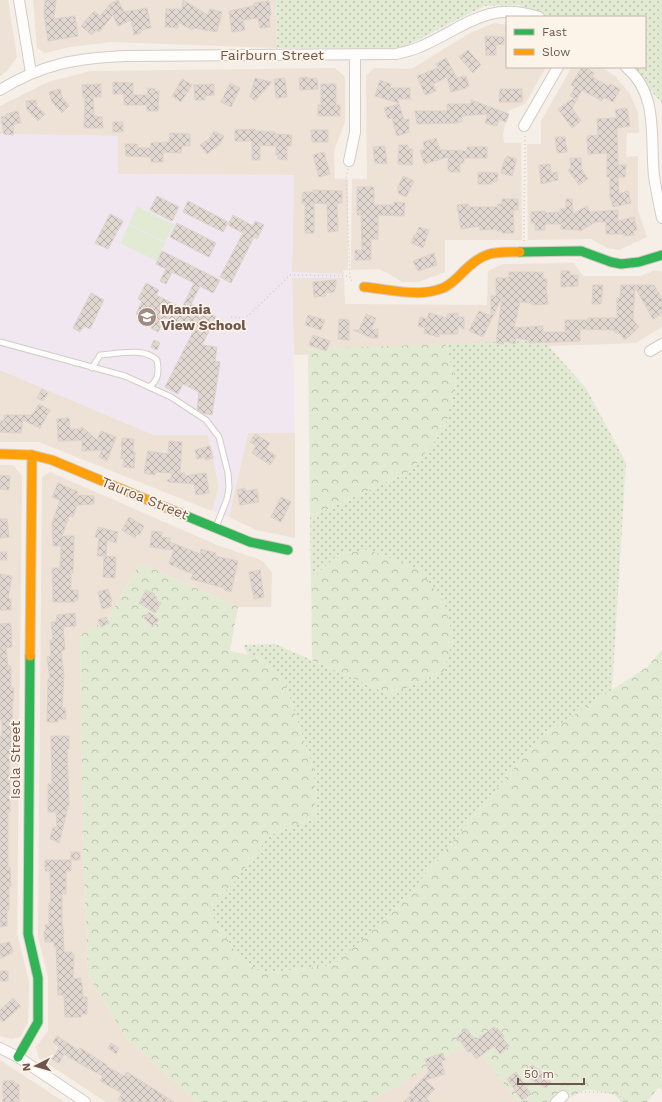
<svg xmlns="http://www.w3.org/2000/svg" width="662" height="1102" font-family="'Work Sans',sans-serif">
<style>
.residential{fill:#eee1d6}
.education{fill:#f0e7f0}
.grass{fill:url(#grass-dots)}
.forest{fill:url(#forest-crowns)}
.pitch{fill:#e3ead4}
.building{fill:url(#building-cross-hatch);stroke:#ddd2cb}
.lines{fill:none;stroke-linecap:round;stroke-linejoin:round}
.lane-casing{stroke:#d3ccc7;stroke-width:7}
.street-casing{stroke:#d3ccc7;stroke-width:12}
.fast-casing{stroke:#d4cbc4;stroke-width:11}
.slow-casing{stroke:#d4cbc4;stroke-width:11}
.path{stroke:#d6ceca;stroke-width:1.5;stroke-dasharray:1 3;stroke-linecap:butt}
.lane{stroke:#fefdfc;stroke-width:5}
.street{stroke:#fefdfc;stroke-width:10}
.fast{stroke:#30b455;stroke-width:9}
.slow{stroke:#ff9f0a;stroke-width:9}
.labels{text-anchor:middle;stroke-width:3.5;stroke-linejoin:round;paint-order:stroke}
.street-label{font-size:14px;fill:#6f564c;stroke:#fdf4e9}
.poi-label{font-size:14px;font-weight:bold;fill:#6f564c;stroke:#fdf4e9;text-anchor:start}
</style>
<defs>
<pattern id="grass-dots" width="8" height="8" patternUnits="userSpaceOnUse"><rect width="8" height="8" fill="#e3ead4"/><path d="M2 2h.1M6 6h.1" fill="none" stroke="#bcc0ae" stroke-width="1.8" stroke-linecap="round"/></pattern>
<pattern id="forest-crowns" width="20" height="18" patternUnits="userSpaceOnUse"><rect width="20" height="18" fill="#e3ead4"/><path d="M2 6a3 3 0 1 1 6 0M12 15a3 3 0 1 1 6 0" fill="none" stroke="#bcc0ae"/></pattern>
<pattern id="building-cross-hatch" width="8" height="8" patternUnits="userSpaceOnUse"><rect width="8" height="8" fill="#e1d7d1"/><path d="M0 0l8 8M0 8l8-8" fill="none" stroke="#bbb1ac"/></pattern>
</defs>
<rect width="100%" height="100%" fill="#f5efe8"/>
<g class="residential">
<polygon points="0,0 8,0 17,57 7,71 0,76"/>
<polygon points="33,0 275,0 277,48 112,42 70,47 45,53 37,48"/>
<polygon points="494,23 507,25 507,67 546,67 525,104 508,111 503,134 504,143 521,143 522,240 445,240 445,272 418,282 402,282 386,272 378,269 351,270 352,179 367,179 366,76 374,68 411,69 470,33"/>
<polygon points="572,67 601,67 615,76 630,94 638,113 639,133 627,133 626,157 638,156 638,211 647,237 619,250 607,248 591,239 528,240 527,144 541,144 541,121"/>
<polygon points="335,68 345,77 345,122 334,151 335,179 348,179 348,270 343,270 344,274 292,272 294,175 118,174 118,136 0,134 0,106 48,82 91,71"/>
<polygon points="574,263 583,276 641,276 655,270 662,272 662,327 636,343 294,355 292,278 344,278 345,304 487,305 488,271 503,264"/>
<polygon points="0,370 154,435 208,435 219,488 212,511 39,442 0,442"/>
<polygon points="248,433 295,433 295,538 256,530 229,517"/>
<polygon points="0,465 13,465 22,476 17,934 29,981 28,1023 20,1037 11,1039 0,1036"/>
<polygon points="50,472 217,545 263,561 272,573 271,607 238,607 140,563 108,619 80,635 83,856 88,975 126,1038 197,1102 106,1102 39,1058 36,1047 48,1031 48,976 38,937 42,477"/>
<polygon points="472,1042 518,1102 369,1102"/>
<polygon points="0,1060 64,1102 0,1102"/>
</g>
<polygon class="education" points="0,134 118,136 118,174 294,175 292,272 344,274 344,278 292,278 295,433 248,433 229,517 212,511 219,488 208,435 154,435 0,370"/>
<g class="grass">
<polygon points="275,0 662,0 662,103 630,67 645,67 645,17 541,17 519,5 484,6 400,49 277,48"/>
<polygon points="543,340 586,388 626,463 612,690 539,738 400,905 334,965 263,973 239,958 208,909 233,883 270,835 315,818 314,770 284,680 259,657 248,655 243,645 275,644 391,695 419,569 368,550 339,554 311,580 310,517 411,471 444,428 456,382 445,344"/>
</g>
<g class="forest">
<polygon points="445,344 456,382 445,428 411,471 310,517 308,349"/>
<polygon points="368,550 419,569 444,602 453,638 444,671 391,695 312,660 311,580 339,554"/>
<polygon points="140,563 238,607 230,651 259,657 284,680 314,770 315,818 270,835 233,883 208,909 239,958 263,973 334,965 400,905 539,738 647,667 662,650 662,1089 658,1088 647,1102 621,1102 615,1095 587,1089 561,1102 518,1102 472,1042 369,1102 197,1102 126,1038 88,975 83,856 80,635 108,619"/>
</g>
<g class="pitch">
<polygon points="137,206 174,225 165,242 129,224"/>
<polygon points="129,225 165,243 157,261 120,243"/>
</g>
<g class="building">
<polygon points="45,0 56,0 54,19 75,16 78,36 48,41 44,14"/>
<polygon points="118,0 124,12 147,8 151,28 141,30 141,33 134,35 131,20 118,26 113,15 99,32 96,30 92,35 81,26 94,11 100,16 110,4"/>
<polygon points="183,0 208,15 210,9 222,12 217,32 194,28 192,30 178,22 178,28 165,27 166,9 182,9"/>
<polygon points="269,1 271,15 269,15 270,27 260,28 258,18 243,20 245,30 232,32 229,11 254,6 254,3"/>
<polygon points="485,36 504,37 504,44 496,45 496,55 486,55"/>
<polygon points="468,50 481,65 473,73 459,57"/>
<polygon points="446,58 457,78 466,76 469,86 465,87 466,88 451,92 447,77 433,84 436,91 425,95 417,76 438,68 436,64"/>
<polygon points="582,67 585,67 594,73 592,77 608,86 610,84 620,89 613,102 604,97 602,101 582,90 572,108 581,121 572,128 558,109 574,98 570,96 575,87 571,85"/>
<polygon points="307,77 307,79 317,78 318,89 300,90 299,78"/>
<polygon points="255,78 272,82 255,101 250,97"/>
<polygon points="285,78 287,97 276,98 274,79"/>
<polygon points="182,79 192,85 181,102 172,96"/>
<polygon points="380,80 391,84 390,88 410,88 410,99 397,99 399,103 375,96"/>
<polygon points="113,82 133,83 133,95 147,95 148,88 155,89 155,91 159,91 158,111 147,111 147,105 124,105 124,94 113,94"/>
<polygon points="230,83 240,88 231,107 221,102"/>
<polygon points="101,84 101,97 93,97 94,116 102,117 103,128 84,128 85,97 83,97 82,85"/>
<polygon points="214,84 214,95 205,96 205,100 195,100 194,85"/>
<polygon points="321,84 336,84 336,105 340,105 340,116 318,116 318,105 321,105"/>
<polygon points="60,89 62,97 69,106 62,113 52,102 49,92"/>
<polygon points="500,89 522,89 522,102 499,102"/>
<polygon points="36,100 37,106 45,114 38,121 27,110 26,101"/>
<polygon points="471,100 509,114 506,122 499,119 497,126 485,123 488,114 462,116 462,122 458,122 458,123 417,124 415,111 447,111 447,104 471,104"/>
<polygon points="399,104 404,120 409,119 409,132 397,136 392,118 388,119 384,108"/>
<polygon points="627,108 630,126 617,128 618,165 626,165 625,177 618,177 619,194 628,191 631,203 613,207 610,196 610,177 607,177 607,153 588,154 587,136 598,135 597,119 617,118 615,110"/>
<polygon points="18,111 21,123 14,124 13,135 4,134 1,117 6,116 6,114"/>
<rect x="113" y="122" width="10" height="10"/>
<polygon points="255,129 255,131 275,132 275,134 292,135 291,146 287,146 287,160 278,159 278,155 276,155 276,146 260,145 260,160 252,160 252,141 235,141 235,130"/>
<polygon points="311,130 328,130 328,142 312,142"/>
<polygon points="214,131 224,136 220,144 207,154 200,145 210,138"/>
<polygon points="170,133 190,134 190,146 182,146 181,153 163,152 163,162 151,162 151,157 126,156 125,144 137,144 138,148 151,148 151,143 169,142"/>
<polygon points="555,137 565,137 567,152 557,153"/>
<polygon points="436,138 440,150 467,151 467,147 487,147 487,158 464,158 464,163 460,163 460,172 450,172 450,170 448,170 448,157 424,164 420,150 425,150 423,142"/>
<polygon points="399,145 408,145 408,149 413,149 412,165 398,164"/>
<polygon points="385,146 387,164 375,163 373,147"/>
<polygon points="324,152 330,174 319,177 313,155"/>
<polygon points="507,156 517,159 512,176 501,173 505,158 506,159"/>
<polygon points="570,158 581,158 582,170 588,179 579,185 568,170 571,168"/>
<polygon points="550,164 551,173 557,172 558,180 541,184 539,165"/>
<polygon points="478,172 498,173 497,182 492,182 492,184 478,184"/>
<polygon points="403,176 414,181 406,197 398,193 398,187"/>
<polygon points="357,187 374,187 374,205 394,205 394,202 405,203 404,216 378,215 378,239 371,239 371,260 355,260 355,250 362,250 361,215 357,215"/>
<polygon points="313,190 342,191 342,203 337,203 338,231 328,232 327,204 314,203 314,233 305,233 305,203 302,203 303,192 313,192"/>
<polygon points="157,196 179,207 172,221 150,210"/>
<polygon points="502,199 518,199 518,210 513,210 514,233 502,233 502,231 497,231 497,229 480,230 480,226 461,229 457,205 468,204 469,207 498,207 498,204 502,204"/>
<polygon points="566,199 572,199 573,214 587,206 590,212 618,210 618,221 634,217 637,230 633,231 634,235 624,236 624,234 606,234 606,222 595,222 580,231 579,230 561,229 561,224 545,224 545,230 535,230 535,223 531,223 531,212 545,211 545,213 560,212 560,209 566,209"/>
<polygon points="188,201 228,222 223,232 183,212"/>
<polygon points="110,214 123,221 108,249 95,243"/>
<polygon points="233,215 253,226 255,221 264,225 257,239 254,237 231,283 220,277 243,233 228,225"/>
<polygon points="177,223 216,243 209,257 170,237"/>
<polygon points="419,227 429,230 423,248 411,243 414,235 416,235"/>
<polygon points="162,251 220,280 213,293 200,286 191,304 216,317 202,345 217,347 215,361 220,362 212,415 202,413 197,409 199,392 183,384 178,394 165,387 193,332 165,318 158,332 151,328 154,323 136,314 142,301 138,299 146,283 159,290 156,295 182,308 194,283 172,272 166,284 160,281 166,269 156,264"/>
<polygon points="434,253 437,265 418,271 413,261"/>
<polygon points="561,271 570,271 570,275 578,275 578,286 561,287"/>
<polygon points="509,272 543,272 543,279 547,279 547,286 546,286 548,304 532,305 532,303 520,302 514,328 543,326 543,332 565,332 565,320 588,320 588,318 617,318 617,298 620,298 621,285 654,285 662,299 662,314 653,319 635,287 633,320 639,327 625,340 619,333 617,334 613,330 580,329 580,341 529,343 529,340 516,338 515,344 504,341 503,344 496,343 502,297 483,337 469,331 479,311 491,316 491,296 496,296 496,278 509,278"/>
<polygon points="336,280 336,285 334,292 325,293 326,296 314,297 313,282"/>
<polygon points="593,285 603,285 601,304 592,304"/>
<polygon points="91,293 104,300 90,329 84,326 80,332 73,328"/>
<polygon points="429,313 447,318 447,314 458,313 458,317 464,317 464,329 458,326 458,334 439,334 439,337 424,333 425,328 418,326 420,317 427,319"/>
<polygon points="366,314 376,318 371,330 378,329 378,338 372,338 353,330 359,330"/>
<polygon points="308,315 325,320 321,330 305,325"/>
<polygon points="339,319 349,320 349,340 338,339"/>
<polygon points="313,335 330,341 326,351 309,345"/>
<polygon points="154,340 160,343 157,350 151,347"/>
<polygon points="42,389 48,393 43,401 37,398"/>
<polygon points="39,404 50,410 40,428 23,420 21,433 0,432 0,421 4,421 4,415 32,415"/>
<polygon points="69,418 70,429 80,429 82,427 97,440 101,431 116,437 107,461 99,457 102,450 82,451 82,440 58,441 57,419"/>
<polygon points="255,434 270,443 266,449 276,456 270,465 252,453 256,446 250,442"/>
<polygon points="122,438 134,439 133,452 135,452 134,468 123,467 124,459 121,459"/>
<polygon points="169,441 182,442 180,473 185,473 184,476 206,473 209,493 196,495 194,484 168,482 167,480 171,479 172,473 156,472 155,475 144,473 148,451 168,454"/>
<polygon points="210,446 213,458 205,460 205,457 197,459 195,450"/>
<polygon points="0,475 10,476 9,490 0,489"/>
<polygon points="58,483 78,492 76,495 94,496 94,504 77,505 73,517 69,516 62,536 74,536 73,573 71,573 71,590 78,590 78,600 75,601 75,602 53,602 52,568 60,568 61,546 53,546 52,523 60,500 52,497"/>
<polygon points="245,488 246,491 257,489 259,502 240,505 237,490"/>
<polygon points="281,497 291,502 281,522 271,517"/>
<polygon points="129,517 144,526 139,535 137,534 135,538 122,530"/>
<polygon points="0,519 7,519 9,537 0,538"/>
<polygon points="98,527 118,532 116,543 107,540 106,556 97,556 99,538 95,537"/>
<polygon points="152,531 162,532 161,537 170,538 170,542 200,554 201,549 216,553 215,556 238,561 231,592 224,590 225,588 191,579 193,574 169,564 174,550 150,547"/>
<rect x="0" y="552" width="7" height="8"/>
<polygon points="104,556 116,557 115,578 103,577"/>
<polygon points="260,570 264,597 254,599 249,572"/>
<polygon points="0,574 12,576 8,598 11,599 11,610 0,610"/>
<polygon points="108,589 112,601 110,602 112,606 102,609 98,592"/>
<polygon points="146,590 155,594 154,596 157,597 156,600 161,603 155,613 139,603"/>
<polygon points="149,612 159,620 153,626 144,618"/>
<polygon points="75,613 76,626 63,627 65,650 61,651 64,676 62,708 65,708 66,719 58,719 58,722 47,722 48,679 50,679 47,657 51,656 50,640 53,640 51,622 56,622 57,615"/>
<polygon points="106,617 109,623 101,627 98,620"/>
<polygon points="11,623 12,647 6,648 8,666 11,666 11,688 14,688 12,710 13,733 11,733 13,762 9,762 10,812 8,812 8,867 10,867 11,886 9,886 9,910 7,910 7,926 0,927 0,736 2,736 2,720 0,720 0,624"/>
<polygon points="51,736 69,736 69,749 67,749 69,803 59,843 57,842 57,841 50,839 53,827 57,828 56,812 48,812 48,784 52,784"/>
<rect x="71" y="852" width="9" height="8"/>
<polygon points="45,860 71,860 71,871 66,871 66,894 62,894 62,924 64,933 63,933 64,952 72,952 72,954 74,954 73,979 81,978 81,983 82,983 83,997 87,997 87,1014 81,1014 81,1017 65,1017 64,995 58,995 56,947 54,947 54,942 45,942 44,931 46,931 45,925 49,924 49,903 51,903 50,871 45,871"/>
<polygon points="10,942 13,952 0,959 0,944"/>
<rect x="0" y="971" width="8" height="10"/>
<polygon points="13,998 21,1006 3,1022 0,1019 0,1010"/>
<polygon points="494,1027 496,1029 497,1028 504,1036 502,1037 509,1046 500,1054 494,1046 476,1059 471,1051 468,1052 457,1037 467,1029 475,1041"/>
<polygon points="57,1036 78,1050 80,1048 107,1065 106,1066 124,1076 127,1072 174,1102 122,1102 118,1100 122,1093 100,1081 103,1076 90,1069 89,1069 64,1054 59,1063 52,1059 60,1047 53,1042"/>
<polygon points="111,1043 119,1048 116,1054 108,1048"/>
<polygon points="443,1053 445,1060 441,1061 445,1074 425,1080 435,1089 426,1098 430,1102 403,1102 412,1095 409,1093 429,1072 425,1059"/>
<polygon points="532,1065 546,1075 544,1077 551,1082 546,1088 540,1084 539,1085 525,1075"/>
<polygon points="516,1072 531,1094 522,1100 507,1079"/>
<polygon points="3,1081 14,1081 14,1084 19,1084 19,1102 3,1102"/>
</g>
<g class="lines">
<defs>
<g id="lane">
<polyline points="0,342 125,376 171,397 206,420 219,437 228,473 229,488 227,499 216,527"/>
<path d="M92,368L100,355C118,354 143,347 157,360C159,371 159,380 149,387"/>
</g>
<g id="street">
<polyline points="19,0 31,73"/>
<path d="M626,67C659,94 650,138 654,176C656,190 659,204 662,218"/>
<path d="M0,90C42,64 77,58 126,56L396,54C405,52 414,50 422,46C465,27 488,0 539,17"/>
<polyline points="524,126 558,67"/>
<polyline points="349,161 355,132 355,55"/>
<polyline points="650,351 662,344"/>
<polyline points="0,1048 18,1057 85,1102"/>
<polyline points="556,1102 563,1096"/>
</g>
<g id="fast">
<polyline points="520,252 581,251 611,262 621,264 639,262 662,255"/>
<polyline points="179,513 250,542 288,550"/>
<polyline points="18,1057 38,1022 38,978 28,934 30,656"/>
</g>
<g id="slow">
<path d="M364,287C390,289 418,298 443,288C452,284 458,277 464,271C484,251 494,252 520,252"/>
<polyline points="0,454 32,455 52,460 179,513"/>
<polyline points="30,656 32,455"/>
</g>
</defs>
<use href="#lane" class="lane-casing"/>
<use href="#street" class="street-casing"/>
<use href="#fast" class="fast-casing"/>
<use href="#slow" class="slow-casing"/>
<g class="path">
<polyline points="348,169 346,176 350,276 350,279 353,281"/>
<polyline points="524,241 525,135"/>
<polyline points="231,317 243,318 249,315 290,275 350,276"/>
<polyline points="573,1093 589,1092 614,1093 630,1102"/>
</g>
<use href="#lane" class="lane"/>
<use href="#street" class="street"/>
<use href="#fast" class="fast"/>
<use href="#slow" class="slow"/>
</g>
<defs>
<symbol id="school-disc" viewBox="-11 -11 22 22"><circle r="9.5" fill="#9e8c83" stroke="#fdf4e9"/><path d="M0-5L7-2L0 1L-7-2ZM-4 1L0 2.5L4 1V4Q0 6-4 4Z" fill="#fff"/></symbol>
</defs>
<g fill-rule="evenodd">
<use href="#school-disc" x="136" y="306" width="22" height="22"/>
</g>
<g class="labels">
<g class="street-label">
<text x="272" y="60">Fairburn Street</text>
<text transform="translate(145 498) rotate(22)" y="5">Tauroa Street</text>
<text transform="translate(15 760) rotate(-90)" y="5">Isola Street</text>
</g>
<g class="poi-label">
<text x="161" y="314">Manaia<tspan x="161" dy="16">View School</tspan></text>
</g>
</g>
<rect x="506" y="16" width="140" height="52" fill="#fdf4e9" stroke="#c4b5aa"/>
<rect x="514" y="29" width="20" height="6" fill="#30b455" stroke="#c4b5aa"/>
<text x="542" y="36" font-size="12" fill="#6f564c">Fast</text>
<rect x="514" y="49" width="20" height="6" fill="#ff9f0a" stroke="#c4b5aa"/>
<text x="542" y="56" font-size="12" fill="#6f564c">Slow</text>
<g transform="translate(36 1066) rotate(264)" stroke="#fdf4e9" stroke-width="3" paint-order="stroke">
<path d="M0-3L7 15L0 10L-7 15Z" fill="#6f564c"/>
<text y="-6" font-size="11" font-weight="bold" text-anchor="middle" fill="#6f564c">N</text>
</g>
<path d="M518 1078v6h66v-6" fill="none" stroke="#6f564c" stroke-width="2"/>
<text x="524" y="1078" font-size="12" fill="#6f564c" stroke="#fdf4e9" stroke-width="3" paint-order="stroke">50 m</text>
</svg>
